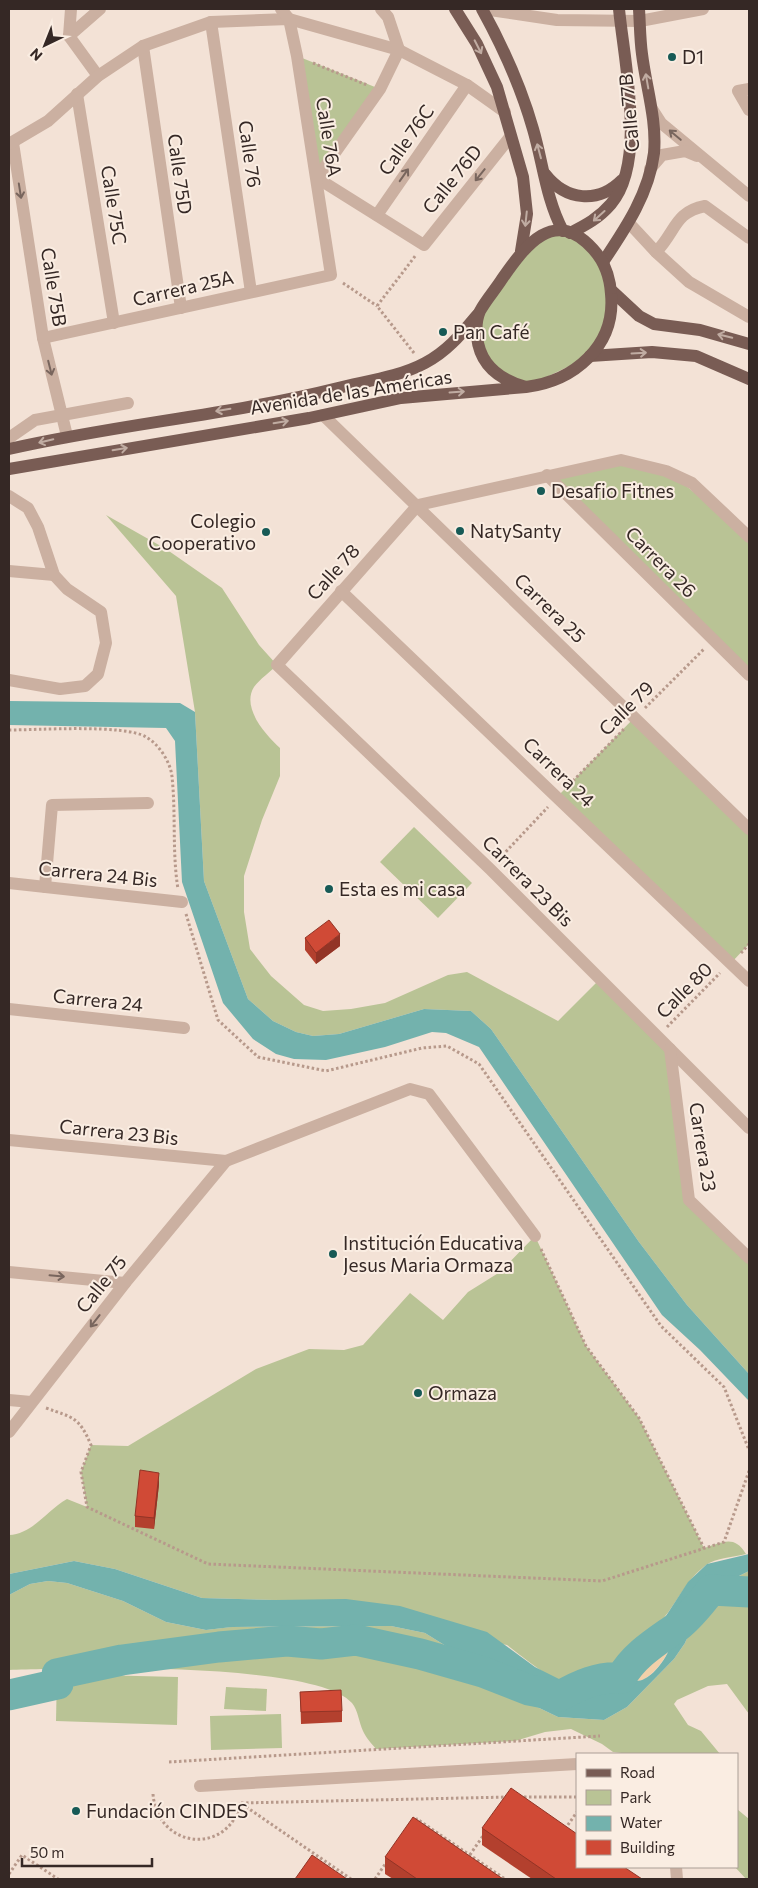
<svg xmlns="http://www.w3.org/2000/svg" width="758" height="1888" font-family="Commissioner,sans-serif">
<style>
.green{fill:#b9c395}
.sand{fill:#f2d0a9}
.water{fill:#73b2ad;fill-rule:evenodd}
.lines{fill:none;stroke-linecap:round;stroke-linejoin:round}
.river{stroke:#73b2ad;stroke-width:31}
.path{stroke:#b7998b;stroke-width:3;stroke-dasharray:2.5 2.5;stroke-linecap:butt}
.minor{stroke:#cbb0a1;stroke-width:12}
.major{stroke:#795c54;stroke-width:12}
.wall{fill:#b3402e}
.shaded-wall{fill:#923426}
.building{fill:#d04a36;stroke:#923426}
.oneway{stroke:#c0aca2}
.oneway2{stroke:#78655d}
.poi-dot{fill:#175a56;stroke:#faede2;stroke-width:2}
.labels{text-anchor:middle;stroke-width:4;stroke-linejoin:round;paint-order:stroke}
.poi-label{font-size:19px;fill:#352825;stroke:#faede2;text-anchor:start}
.street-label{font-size:19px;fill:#352825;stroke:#faede2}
</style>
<rect width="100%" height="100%" fill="#f3e2d6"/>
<g class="green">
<polygon points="297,56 380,89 317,178"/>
<polygon points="563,231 596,252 612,305 590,356 526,387 484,361 480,312 521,251"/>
<polygon points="621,460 669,472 749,537 749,675 547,475"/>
<path d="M106,515L166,549L222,588L259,645L277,665C270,672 260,679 254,687C241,708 266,735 280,748V776L262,820L244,876V912L250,949L271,976L304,1005L323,1011L351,1009L385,1003L448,975L467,972L558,1021L600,979L670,1049L689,1199L749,1258V1374L687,1305L639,1242L491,1029L471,1011L424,1009L339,1034L313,1036L296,1032L273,1021L248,999L204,881L195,712L176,596Z"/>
<polygon points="635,717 749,829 749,944 731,963 558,796"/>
<polygon points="414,827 472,883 438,918 380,862"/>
<path d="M535,1236L586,1346L639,1418L704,1548C722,1543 734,1534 746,1554C735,1557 715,1558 706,1565C686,1580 678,1601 663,1619C645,1642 606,1690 575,1687C555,1684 523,1657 507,1645L275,1600L202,1598L115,1569L74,1561L9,1574V1535C33,1534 47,1510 67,1499L87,1507L81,1472L91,1445L128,1446L256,1369L309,1349L344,1350L363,1345L410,1293L443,1320L468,1292L500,1272Z"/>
<path d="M749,1571V1714L727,1684L708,1686L677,1700L674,1704L688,1725L701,1731L720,1754H630L613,1752L602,1744L571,1729L545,1732L515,1741L376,1749C372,1744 366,1738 363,1731C359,1723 358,1710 352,1703C315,1661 69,1668 9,1670V1595L30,1584L48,1581L67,1583L123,1601L166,1622L206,1630L231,1627L391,1626L425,1633L499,1679L531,1704L558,1717L604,1720L627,1707L674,1659L685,1643L701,1603L711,1590Z"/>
<polygon points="57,1674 178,1677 177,1725 56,1721"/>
<polygon points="226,1687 267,1689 266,1711 224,1709"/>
<polygon points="281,1714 282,1748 211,1750 210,1716"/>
<polygon points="737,1809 749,1819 749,1879 746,1879 735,1867 737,1867"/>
</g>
<path class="sand" d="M677,1626C673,1645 662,1669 644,1679C637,1683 628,1680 621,1678C623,1662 663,1635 677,1626Z"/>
<g class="water">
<polygon points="9,701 180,703 195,712 204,881 248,999 273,1021 296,1032 313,1036 339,1034 424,1009 471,1011 491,1029 639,1242 687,1305 749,1374 749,1401 700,1350 662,1315 479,1047 446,1033 432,1032 385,1047 326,1060 294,1059 276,1054 253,1039 223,1003 182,882 175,741 166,728 9,725"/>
<path d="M749,1554V1571L711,1590L701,1603L685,1643L674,1659L627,1707L604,1720L558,1717L531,1704L499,1679L425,1633L391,1626L232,1627L206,1630L166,1622L123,1601L67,1583L48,1581L30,1584L9,1595V1574L74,1561L115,1569L202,1598L275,1600L346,1599L400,1606L487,1632L535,1667L575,1687L589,1686L607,1677L626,1661L664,1619L688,1582L707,1564ZM677,1627C673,1645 662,1670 644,1679C637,1683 628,1680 621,1678C622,1665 665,1632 677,1627Z"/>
</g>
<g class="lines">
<path class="river" d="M9,1695L58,1684L57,1674L122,1660L219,1647L287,1641L321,1644L356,1640L420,1654L483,1672L529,1690L560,1696C579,1685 599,1676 621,1678C634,1655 656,1642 677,1627C690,1617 701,1603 711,1590L749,1592"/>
<g class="path">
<polyline points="313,63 367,85"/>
<polyline points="343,283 377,306"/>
<polyline points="414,353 377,306 416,255"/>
<polyline points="645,708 704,649"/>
<path d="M9,730C37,730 125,724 146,737C159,744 171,763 172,777C176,814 172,852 178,889"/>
<polyline points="566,788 624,729"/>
<polyline points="499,859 548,807"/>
<polyline points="186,914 218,1020 258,1057 326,1071 422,1048 447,1046 479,1064 661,1326 724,1387 749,1450"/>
<polyline points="741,953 749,944"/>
<polyline points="667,1027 720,973"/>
<polyline points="541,1249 586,1346 639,1418 704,1548"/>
<path d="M46,1408C74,1418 79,1417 91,1445L81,1472L87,1507L208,1564L602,1581L724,1542L749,1471"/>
<polyline points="169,1762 600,1736"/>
<path d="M153,1794C157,1848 227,1857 241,1803"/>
<polyline points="519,1797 577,1797"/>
<polyline points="241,1803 508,1797"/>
<polyline points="242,1804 351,1879"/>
<polyline points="416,1821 417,1819 505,1879"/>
<polyline points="565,1829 577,1812"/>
<polyline points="467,1859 485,1833"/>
<polyline points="9,1874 22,1855 58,1879"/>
<polyline points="375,1879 386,1863"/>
</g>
<g class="minor">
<polyline points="483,9 557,20 640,21 703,9"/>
<polyline points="211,22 251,292"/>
<polyline points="69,36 98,76"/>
<polyline points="69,36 100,9"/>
<polyline points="69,36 71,9"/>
<polyline points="143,46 181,308"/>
<polyline points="749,89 738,91 749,110"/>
<polyline points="77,94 114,323"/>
<polyline points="652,109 661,123 749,196"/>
<polyline points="13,143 43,338 67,436"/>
<polyline points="9,144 48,121 98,76 143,46 211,22 289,19 399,50 467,85 505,112"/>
<polyline points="650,169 662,155 685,151 697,156"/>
<polyline points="317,178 424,245 510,137"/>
<polyline points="317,178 380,89 399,50 388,17 381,9"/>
<polyline points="377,215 467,85"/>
<path d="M629,223L656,252C676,232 674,212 705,206L749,238"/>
<polyline points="656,252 689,282 749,317"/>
<polyline points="43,338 331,275 297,56 289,19 281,9"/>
<polyline points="323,415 749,829"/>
<polyline points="9,438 35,420 128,403"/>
<polyline points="547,475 749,675"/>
<polyline points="9,496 28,508 38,527 54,575 67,589 101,612 106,643 98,674 85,686 60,689 9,680"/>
<polyline points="418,505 277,665 490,869 749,1128"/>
<polyline points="418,505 621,460 666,471 692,483 749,537"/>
<polyline points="9,571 54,575"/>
<polyline points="341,591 749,981"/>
<polyline points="9,883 182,902"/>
<polyline points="45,887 52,805 148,803"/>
<polyline points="9,1009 184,1028"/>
<polyline points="670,1049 689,1200 749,1258"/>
<polyline points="9,1140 226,1161 410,1089 429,1094 535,1236"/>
<polyline points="9,1272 125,1283"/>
<polyline points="9,1400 31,1402"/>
<polyline points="9,1432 125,1283 226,1161"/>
<polyline points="200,1786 577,1764"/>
<polyline points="676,1867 677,1879"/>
</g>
<g class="major">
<polyline points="455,9 477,44 497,87 523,177 527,214 521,251"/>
<path d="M482,9C503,47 521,87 533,129C543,163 546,199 563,231"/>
<path d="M545,174C566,201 598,204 622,180"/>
<path d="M570,233C586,225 599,218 611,204C647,162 624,61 619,9"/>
<path d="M603,262C625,229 649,194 654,153C657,120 646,87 642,54C640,40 640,24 639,9"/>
<polyline points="611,290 639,316 654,324 700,330 749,344"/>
<polyline points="590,356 652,352 696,356 749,379"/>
<path d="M9,449C118,424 230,415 338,388C366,381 399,377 425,363C448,351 462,333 478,314"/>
<path d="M9,469L309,418L401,398L526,387C574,381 616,346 611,294C610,277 605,262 593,249C554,206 525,246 502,279C495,290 486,300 480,311C477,318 476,329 477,337C480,365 500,380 526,387"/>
</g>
</g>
<g class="wall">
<polygon points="305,938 340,946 316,964 305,950"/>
<polygon points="159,1484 154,1529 135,1527 135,1516"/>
<polygon points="300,1692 342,1711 342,1722 301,1724"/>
<polygon points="482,1828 642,1879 532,1879 482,1845"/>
<polygon points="385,1857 503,1879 393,1879 385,1874"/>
</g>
<g class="shaded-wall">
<polygon points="340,934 340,946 316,964 316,953"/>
<polygon points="159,1473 159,1484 154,1529 154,1518"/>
</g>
<g class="building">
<polygon points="329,920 340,934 316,953 305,938"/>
<polygon points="140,1470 159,1473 154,1518 135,1516"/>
<polygon points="341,1690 342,1711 301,1712 300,1692"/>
<polygon points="511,1788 577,1834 577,1867 624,1867 642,1879 556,1879 482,1828"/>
<polygon points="413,1817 503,1879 417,1879 385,1857"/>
<polygon points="312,1855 347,1879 295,1879"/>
</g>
<defs><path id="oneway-shaft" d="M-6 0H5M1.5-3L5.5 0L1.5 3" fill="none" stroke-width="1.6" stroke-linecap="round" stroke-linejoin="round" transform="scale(1.25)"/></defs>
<g class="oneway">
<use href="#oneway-shaft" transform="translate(478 47) rotate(63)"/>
<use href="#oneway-shaft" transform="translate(647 81) rotate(-100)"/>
<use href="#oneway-shaft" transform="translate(539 151) rotate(-105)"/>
<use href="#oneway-shaft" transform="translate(599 216) rotate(138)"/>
<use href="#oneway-shaft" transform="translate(526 219) rotate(96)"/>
<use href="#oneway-shaft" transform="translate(725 336) rotate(-166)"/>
<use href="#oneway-shaft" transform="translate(639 353) rotate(-3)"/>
<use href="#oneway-shaft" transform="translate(457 392) rotate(-4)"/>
<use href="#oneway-shaft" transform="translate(223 410) rotate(171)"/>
<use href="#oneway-shaft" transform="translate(281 422) rotate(-9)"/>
<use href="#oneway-shaft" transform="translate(46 441) rotate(167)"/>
<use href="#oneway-shaft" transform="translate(120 449) rotate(-9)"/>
</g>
<g class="oneway2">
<use href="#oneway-shaft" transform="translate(675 135) rotate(-140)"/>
<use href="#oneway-shaft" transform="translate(404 175) rotate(-55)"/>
<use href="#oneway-shaft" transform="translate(480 175) rotate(129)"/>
<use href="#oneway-shaft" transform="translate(20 191) rotate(81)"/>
<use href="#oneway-shaft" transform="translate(50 368) rotate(76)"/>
<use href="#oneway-shaft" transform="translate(57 1276) rotate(5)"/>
<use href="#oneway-shaft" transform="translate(95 1321) rotate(128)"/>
</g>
<g class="poi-dot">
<circle cx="672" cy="57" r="5"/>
<circle cx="443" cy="332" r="5"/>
<circle cx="541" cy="491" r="5"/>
<circle cx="460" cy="531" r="5"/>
<circle cx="266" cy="532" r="5"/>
<circle cx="329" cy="889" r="5"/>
<circle cx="333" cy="1254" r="5"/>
<circle cx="418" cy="1393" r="5"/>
<circle cx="76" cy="1811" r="5"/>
</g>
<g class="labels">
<g class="poi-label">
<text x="682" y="64">D1</text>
<text x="453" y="339">Pan Café</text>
<text x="551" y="498">Desafio Fitnes</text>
<text x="256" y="528" text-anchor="end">Colegio<tspan x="256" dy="22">Cooperativo</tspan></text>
<text x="470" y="538">NatySanty</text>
<text x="339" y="896">Esta es mi casa</text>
<text x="343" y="1250">Institución Educativa<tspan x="343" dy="22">Jesus Maria Ormaza</tspan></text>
<text x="428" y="1400">Ormaza</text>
<text x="86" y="1818">Fundación CINDES</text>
</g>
<g class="street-label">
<text transform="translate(629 113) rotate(-95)" y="7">Calle 77B</text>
<text transform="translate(329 137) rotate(81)" y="7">Calle 76A</text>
<text transform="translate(406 140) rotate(-55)" y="7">Calle 76C</text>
<text transform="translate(250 154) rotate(82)" y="7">Calle 76</text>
<text transform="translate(180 174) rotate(82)" y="7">Calle 75D</text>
<text transform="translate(452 179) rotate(-51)" y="7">Calle 76D</text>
<text transform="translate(114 205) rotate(81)" y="7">Calle 75C</text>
<text transform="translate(54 287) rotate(81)" y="7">Calle 75B</text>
<text transform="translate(183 288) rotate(-13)" y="7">Carrera 25A</text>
<text transform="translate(351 392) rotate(-9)" y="7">Avenida de las Américas</text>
<text transform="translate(661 562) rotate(45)" y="7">Carrera 26</text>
<text transform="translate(333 572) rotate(-48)" y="7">Calle 78</text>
<text transform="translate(550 608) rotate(44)" y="7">Carrera 25</text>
<text transform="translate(626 708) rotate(-45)" y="7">Calle 79</text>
<text transform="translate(559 772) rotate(44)" y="7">Carrera 24</text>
<text transform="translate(98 874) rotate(6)" y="7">Carrera 24 Bis</text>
<text transform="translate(528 881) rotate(45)" y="7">Carrera 23 Bis</text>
<text transform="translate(684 990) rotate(-45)" y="7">Calle 80</text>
<text transform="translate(98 1000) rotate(6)" y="7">Carrera 24</text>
<text transform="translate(119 1132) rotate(6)" y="7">Carrera 23 Bis</text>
<text transform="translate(703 1147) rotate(81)" y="7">Carrera 23</text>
<text transform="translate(101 1284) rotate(-51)" y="7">Calle 75</text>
</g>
</g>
<rect width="758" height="1888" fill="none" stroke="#352825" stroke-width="20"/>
<rect x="576" y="1753" width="162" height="115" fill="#faede2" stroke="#ab9e96"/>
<rect x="586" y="1769" width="25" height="8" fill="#795c54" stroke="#ab9e96"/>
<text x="620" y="1778" font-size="15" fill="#352825">Road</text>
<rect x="586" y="1790" width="25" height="15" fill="#b9c395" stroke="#ab9e96"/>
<text x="620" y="1803" font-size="15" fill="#352825">Park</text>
<rect x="586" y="1816" width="25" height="15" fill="#73b2ad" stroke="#ab9e96"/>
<text x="620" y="1828" font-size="15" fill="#352825">Water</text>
<rect x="586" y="1840" width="25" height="15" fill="#d04a36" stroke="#ab9e96"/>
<text x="620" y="1853" font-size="15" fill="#352825">Building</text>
<g transform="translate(45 45) rotate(223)" stroke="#faede2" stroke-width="4" paint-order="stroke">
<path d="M0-4L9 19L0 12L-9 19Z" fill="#352825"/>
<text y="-8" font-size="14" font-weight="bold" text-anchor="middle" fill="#352825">N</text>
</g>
<path d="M22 1858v8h130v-8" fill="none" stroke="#352825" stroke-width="2.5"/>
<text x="30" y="1858" font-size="15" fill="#352825" stroke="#faede2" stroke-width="4" paint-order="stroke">50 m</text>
</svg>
